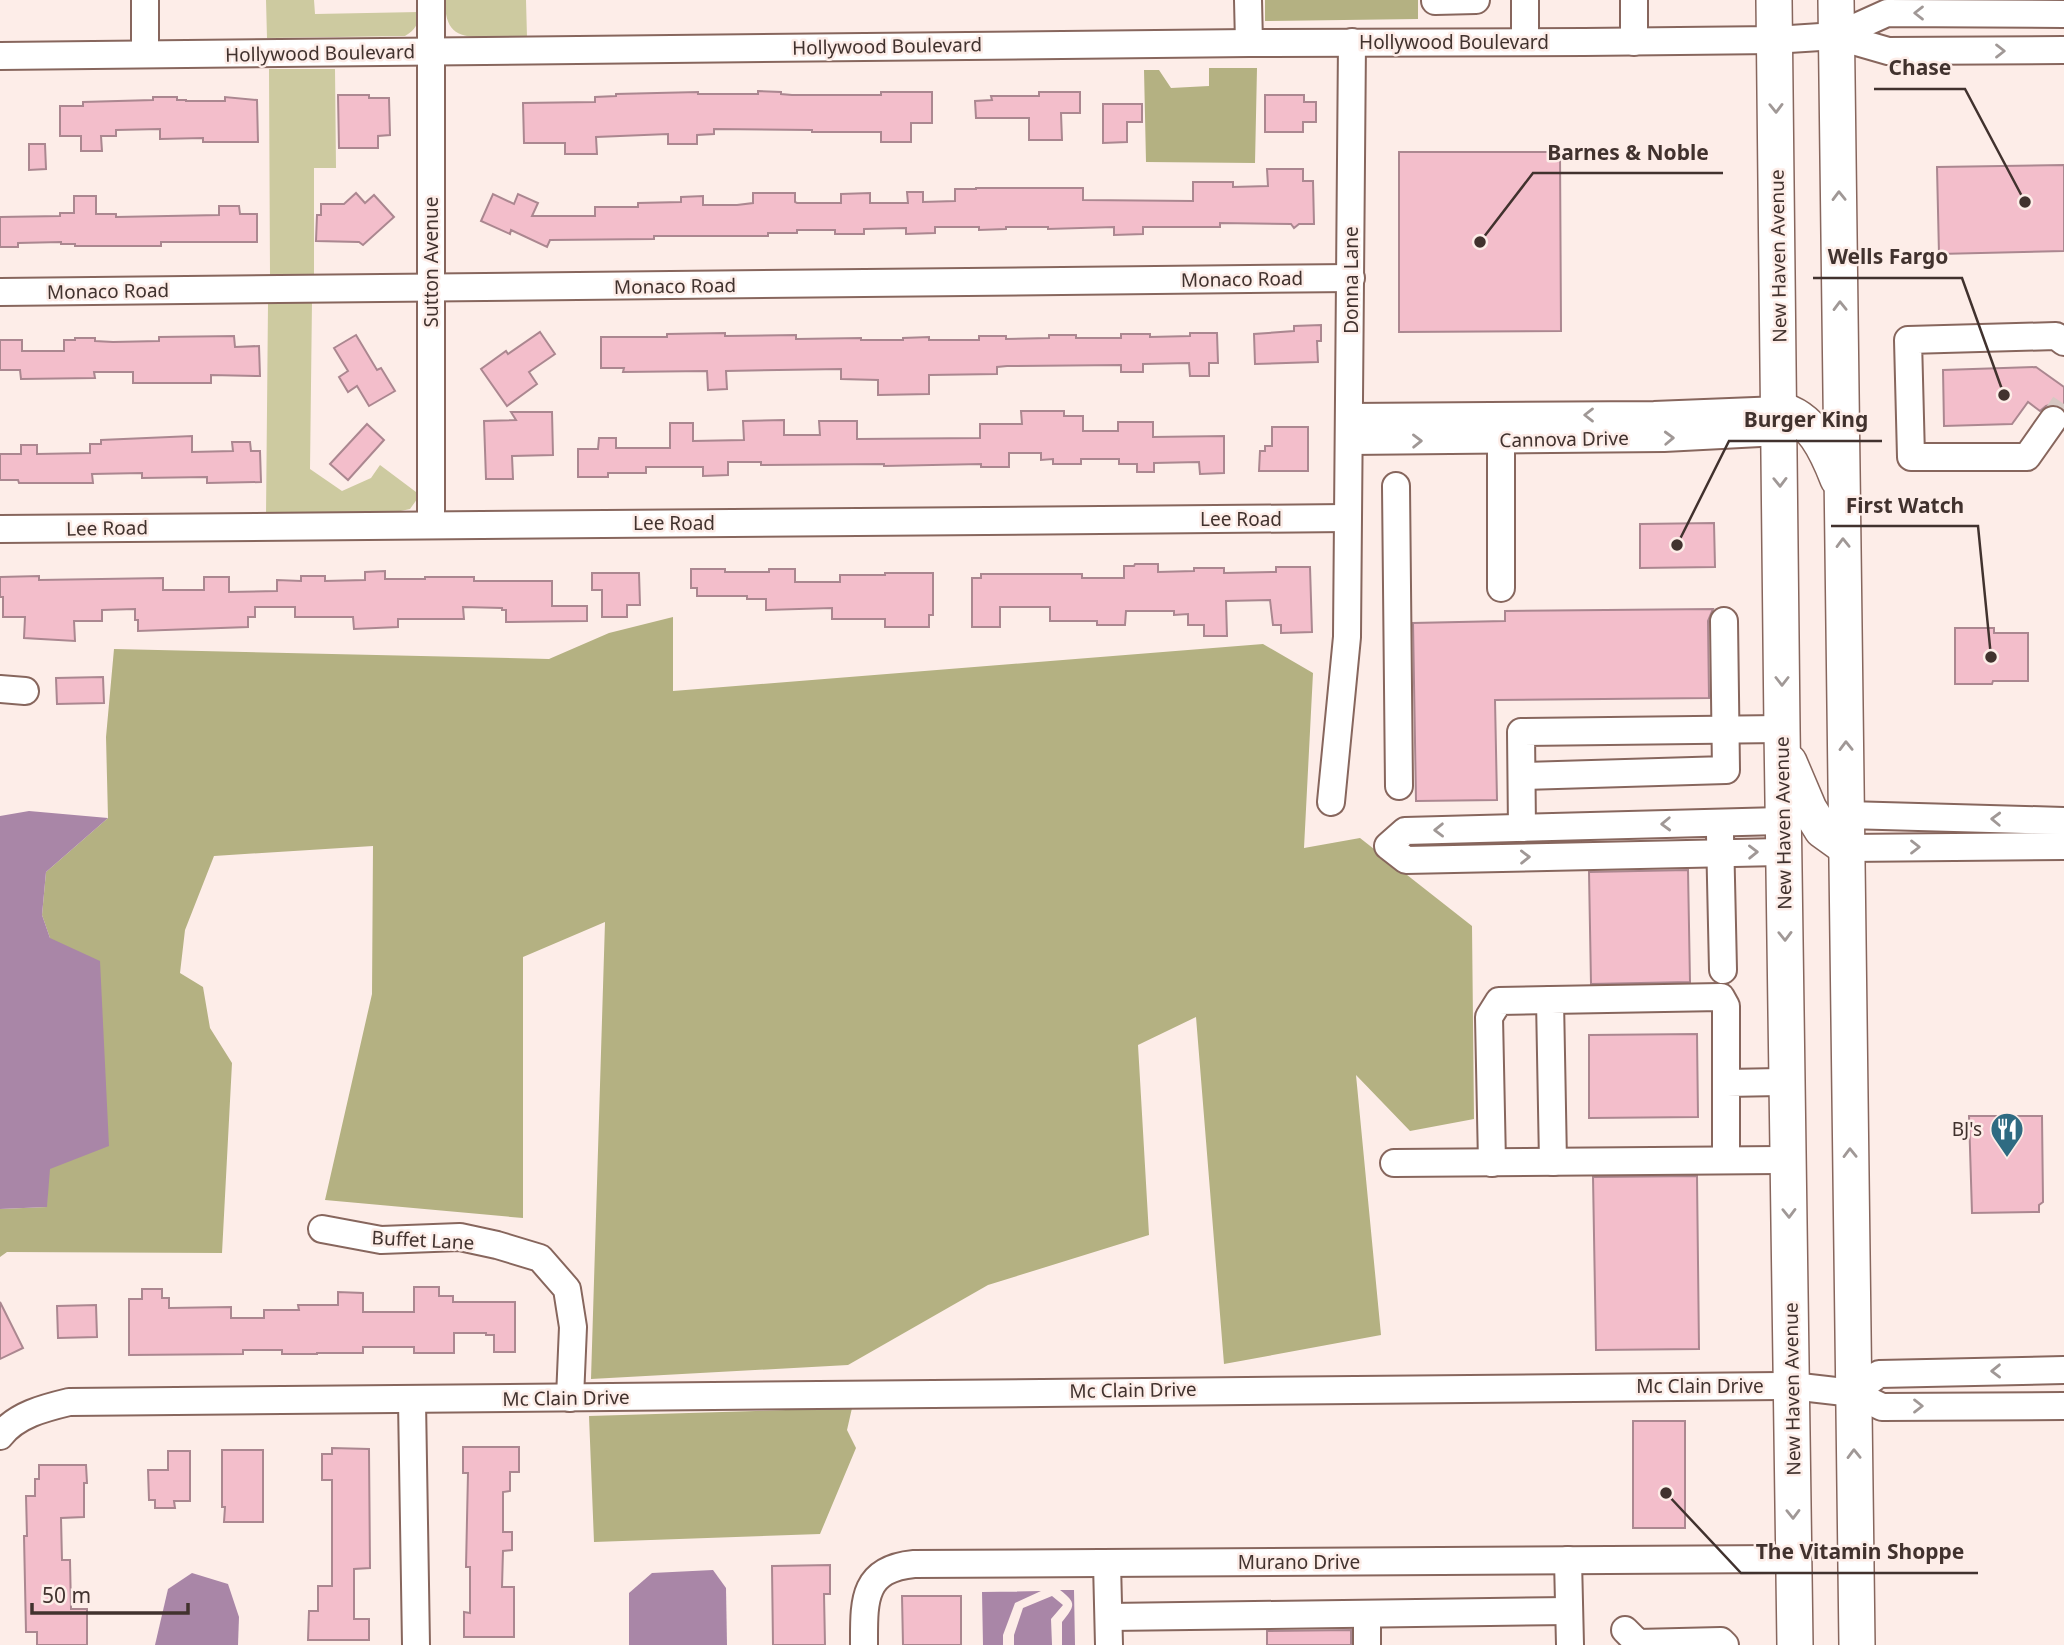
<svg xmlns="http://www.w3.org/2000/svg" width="2064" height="1645" font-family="'Noto Sans',sans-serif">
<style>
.green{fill:#cdcaa0}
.forest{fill:#b4b182}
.water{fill:#a986a7}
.building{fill:#f3becb;stroke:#ab8790;stroke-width:2}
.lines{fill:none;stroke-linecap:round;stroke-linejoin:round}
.minor-tunnel{stroke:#d7c8c3;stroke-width:26;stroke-dasharray:26 13;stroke-linecap:butt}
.minor-casing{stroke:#87665d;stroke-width:30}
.major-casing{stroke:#87665d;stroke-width:38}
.minor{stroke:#fff;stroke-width:26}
.major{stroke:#fff;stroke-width:35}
.oneway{stroke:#a09896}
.labels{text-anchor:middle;stroke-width:5;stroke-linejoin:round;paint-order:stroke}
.street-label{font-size:19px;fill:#41322e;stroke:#fdede8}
.poi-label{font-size:19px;fill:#41322e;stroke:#fdede8;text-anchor:end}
.leader{fill:none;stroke:#41322e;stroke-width:2.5}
.callout-dot{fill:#41322e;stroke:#fdede8;stroke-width:2.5}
.callout-label{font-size:21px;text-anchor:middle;font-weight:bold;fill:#41322e;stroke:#fdede8;stroke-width:5;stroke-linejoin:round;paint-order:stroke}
</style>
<rect width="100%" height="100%" fill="#fdede8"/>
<g class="green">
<path d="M266,0H314L315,14L419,12C419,24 415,30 405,36L267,38Z"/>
<path d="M445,0H526L527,37C514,37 500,37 487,37C457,38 445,32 445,0Z"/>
<polygon points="269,69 335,69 336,168 314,168 314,276 270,276"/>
<polygon points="312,301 310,469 342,491 371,478 380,465 420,495 410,509 387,514 266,515 268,304"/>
</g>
<g class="forest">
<polygon points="1265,0 1418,0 1418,19 1265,21"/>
<polygon points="1209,68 1257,68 1255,163 1146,162 1144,70 1159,70 1171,88 1209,86"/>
<polygon points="673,617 673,691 1263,644 1313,673 1304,848 1360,838 1472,926 1474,1119 1410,1131 1356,1075 1381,1335 1224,1364 1196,1017 1138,1045 1149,1235 988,1285 848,1365 591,1379 605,922 523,957 523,1218 325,1200 372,994 373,846 214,856 185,930 180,973 203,987 210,1028 232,1063 222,1253 7,1252 0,1257 0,1209 47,1207 50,938 42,915 46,872 108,818 106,737 114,649 549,659 609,633"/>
<polygon points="852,1408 847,1430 856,1448 820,1534 594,1542 589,1416"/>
</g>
<g class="water">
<polygon points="29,811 108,818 46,872 42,915 50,938 100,961 109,1146 50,1169 47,1207 0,1209 0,816"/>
<polygon points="713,1570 726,1588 727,1645 629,1645 629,1593 652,1573"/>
<polygon points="192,1573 228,1584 239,1617 238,1645 155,1645 168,1589"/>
<path d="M1060,1590H1074L1075,1645H1062V1622C1075,1606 1077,1603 1060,1590Z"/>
<polygon points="1041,1591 1015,1603 1003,1635 1003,1645 983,1645 982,1592"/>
<polygon points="1052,1596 1063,1605 1051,1619 1052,1645 1014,1645 1014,1635 1023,1608"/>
</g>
<g class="building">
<polygon points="758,91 781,92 781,94 792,95 881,95 881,92 932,92 932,123 911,123 911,142 881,142 881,132 812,132 812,130 714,129 714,134 697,135 697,144 668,144 668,134 596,137 597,154 565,154 565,143 524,143 523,103 595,102 595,97 616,96 616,94 698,92 698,94 758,94"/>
<polygon points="1039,92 1080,92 1080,113 1061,113 1062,140 1029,140 1029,118 976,118 975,101 992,100 991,96 1039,96"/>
<polygon points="338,95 369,95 369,98 389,98 390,135 378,136 378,148 339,148"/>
<polygon points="1265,95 1304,95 1304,102 1316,102 1316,122 1303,122 1303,132 1265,132"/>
<polygon points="153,97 177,97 177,100 186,100 186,101 225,101 225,97 257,100 258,142 203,142 203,138 160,139 160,129 116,130 116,136 101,136 102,151 81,151 81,136 60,136 60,106 83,106 83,102 153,100"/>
<polygon points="1103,104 1142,104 1142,122 1127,122 1127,142 1103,143"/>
<polygon points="29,144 45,144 46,169 29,170"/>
<polygon points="1399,152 1560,152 1561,331 1399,332"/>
<polygon points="2064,165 2064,251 1939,254 1937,167"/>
<polygon points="1267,169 1303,169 1303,181 1313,181 1314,224 1299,224 1294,228 1291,224 1220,223 1220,227 1143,227 1143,234 1114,235 1114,227 1048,229 1048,227 1006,227 1006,229 979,230 979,227 935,227 935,233 906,234 906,228 864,229 864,234 835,234 835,230 797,230 797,233 768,233 768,236 654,236 654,239 550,240 547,247 511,230 510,234 481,221 493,194 514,204 518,194 538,203 532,216 595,216 595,207 638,207 638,203 681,202 681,197 703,196 703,205 737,205 753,203 753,193 795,193 795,202 797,203 841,203 841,194 870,193 870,203 908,203 907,192 923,192 923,202 955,201 955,189 976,189 976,188 1083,188 1083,200 1193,201 1193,182 1233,182 1233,187 1268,186"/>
<polygon points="356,193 365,203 374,195 394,217 363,245 359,242 316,241 317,215 321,215 321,204 344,204"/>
<polygon points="74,196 96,196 96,214 116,214 116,217 219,215 219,206 239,206 240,214 257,214 257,242 161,242 161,246 75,246 75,244 61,244 61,242 18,243 18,247 0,247 0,217 60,216 60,213 74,213"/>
<polygon points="1321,325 1321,341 1317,341 1318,362 1255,364 1254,334 1294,331 1294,326"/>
<polygon points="540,332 555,354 529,372 537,384 507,406 481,369 506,351 508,354"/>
<polygon points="725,333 725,336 796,335 796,339 861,338 861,340 903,340 903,338 929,337 929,340 979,340 979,336 1006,336 1006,339 1049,338 1049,335 1076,335 1076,338 1121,338 1121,334 1150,334 1150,337 1190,336 1190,333 1217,333 1218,363 1209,363 1209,376 1190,376 1189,363 1143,364 1143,372 1121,372 1121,365 1007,366 997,367 997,374 929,375 929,394 878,395 878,380 841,379 841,369 726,371 727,389 708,390 707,371 623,372 624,368 601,368 601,337 667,337 667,334"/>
<polygon points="356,335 377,370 381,368 395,391 369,406 357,386 348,392 339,377 348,371 334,348"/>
<polygon points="234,336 235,347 259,346 260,376 211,375 211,383 133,383 133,372 94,372 95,378 21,379 20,370 0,370 0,340 22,340 22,351 64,351 64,340 75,340 75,338 95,338 95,341 113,342 159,341 159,337"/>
<polygon points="2036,367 2064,387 2064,409 2054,404 2046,406 2040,411 2028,402 2012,424 1944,426 1943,370"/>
<polygon points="1021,411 1064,411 1064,416 1083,416 1083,431 1118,431 1118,422 1153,422 1153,437 1224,436 1224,473 1200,474 1199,462 1154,463 1154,472 1137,472 1137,464 1119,464 1119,459 1081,459 1081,464 1053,464 1053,459 1041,460 1041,453 1009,453 1009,467 981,467 981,464 884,466 884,464 761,465 761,462 728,462 728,475 703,476 703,467 646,467 646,473 608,473 608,477 578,477 578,449 598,449 599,438 616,438 616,448 670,448 670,423 693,423 693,441 744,440 743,421 784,420 784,435 820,435 819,421 857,421 857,439 980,438 980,424 1022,424"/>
<polygon points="511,412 552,412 553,455 512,456 513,479 486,479 484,421 516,420"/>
<polygon points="367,424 384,440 348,480 330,464"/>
<polygon points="1272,427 1308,427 1308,471 1259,471 1260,451 1265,451 1265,446 1272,446"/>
<polygon points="192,436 192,452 233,451 232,442 250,442 251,451 260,451 261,482 207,483 207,477 142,478 142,473 92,474 93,483 19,483 18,480 0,480 0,454 21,454 21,445 37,445 37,454 90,453 90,444 101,444 101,440"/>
<polygon points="1714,523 1715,567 1640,568 1640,524"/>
<polygon points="1135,564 1158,564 1158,572 1194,571 1194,568 1224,568 1224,573 1276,572 1276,567 1310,567 1312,632 1281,633 1281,625 1273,625 1270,600 1226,601 1227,636 1204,636 1204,625 1188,625 1188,614 1174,615 1174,611 1126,611 1125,625 1097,625 1097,621 1050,621 1050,607 1000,607 1000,627 972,627 972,578 981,578 981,574 1082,574 1082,578 1124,578 1124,566 1134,566"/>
<polygon points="691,569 725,569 725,572 769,572 769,569 795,569 795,582 840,582 840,575 885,575 885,573 933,573 933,615 929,615 929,627 885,627 885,619 832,619 832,608 766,610 766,599 747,599 747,596 697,596 697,588 691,588"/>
<polygon points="385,571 385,579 425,579 425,577 474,577 474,581 552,581 552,606 587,606 587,621 506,622 506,610 502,610 502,608 463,607 464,619 398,619 398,627 354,629 353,617 295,617 295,607 255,607 255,617 248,617 248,627 138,631 138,620 135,620 135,609 102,610 102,621 74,621 75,641 24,638 25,617 3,617 3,597 0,597 0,577 39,576 39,580 163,578 163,590 204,590 204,577 229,577 229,592 277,591 277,580 301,581 301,576 325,576 325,581 365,580 365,572"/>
<polygon points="592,573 639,573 640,605 627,605 627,617 602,617 602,590 592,590"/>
<polygon points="1713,609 1708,621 1709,698 1495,700 1497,800 1416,801 1413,623 1505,621 1505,611"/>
<polygon points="1955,628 1994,628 1994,633 2028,633 2028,681 1993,681 1992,684 1955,684"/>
<polygon points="103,677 104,703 57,704 56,678"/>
<polygon points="1688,870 1690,982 1591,984 1589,872"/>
<polygon points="1697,1034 1698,1117 1589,1118 1589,1035"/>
<polygon points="1969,1116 2042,1116 2043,1202 2039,1205 2039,1212 1972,1213"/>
<polygon points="1697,1176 1699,1349 1596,1350 1593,1177"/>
<polygon points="414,1287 439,1287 439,1296 453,1296 453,1302 515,1302 515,1352 494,1352 494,1335 486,1335 486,1333 454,1333 454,1353 414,1353 414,1347 363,1347 363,1353 317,1353 317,1354 282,1354 282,1350 243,1350 243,1354 129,1355 129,1299 142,1299 142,1289 162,1289 162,1298 169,1298 169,1308 231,1307 231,1318 264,1318 264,1310 299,1310 298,1305 338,1305 338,1292 363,1293 363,1312 414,1312"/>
<polygon points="0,1302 23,1348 0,1359"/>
<polygon points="96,1305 97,1337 58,1338 57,1306"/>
<rect x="1633" y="1421" width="52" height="107"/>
<polygon points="463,1447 519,1447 519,1472 510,1472 510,1491 503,1492 503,1532 512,1532 512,1550 503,1551 502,1587 514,1587 514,1637 464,1637 464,1612 470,1613 470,1567 466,1567 468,1473 463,1473"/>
<polygon points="332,1448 369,1449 370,1568 354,1569 354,1619 369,1619 369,1640 308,1640 309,1611 318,1611 318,1586 332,1586 332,1480 322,1480 322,1454 332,1454"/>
<polygon points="222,1450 263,1450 263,1522 224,1522 225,1507 222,1507"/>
<polygon points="168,1451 190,1451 190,1501 174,1501 175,1508 155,1508 155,1500 149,1500 148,1470 168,1470"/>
<polygon points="39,1465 86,1465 87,1483 84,1483 84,1517 61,1518 62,1560 70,1560 71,1609 87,1609 87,1645 37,1645 37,1632 26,1632 24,1536 27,1536 26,1496 35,1496 35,1479 39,1479"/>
<polygon points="830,1565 830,1594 824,1594 825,1645 773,1645 772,1566"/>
<polygon points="902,1596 961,1596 961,1645 903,1645"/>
<polygon points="1351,1630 1351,1645 1267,1645 1267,1631"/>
</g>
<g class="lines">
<polyline class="minor-tunnel" points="2053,420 2064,404"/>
<defs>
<g id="minor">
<polyline points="145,0 145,54"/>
<polyline points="1248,0 1249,43"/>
<polyline points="1634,0 1634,42"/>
<polyline points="1435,1 1476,0"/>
<polyline points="1836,36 1887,13 2064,14"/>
<polyline points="1525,42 1525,0"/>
<polyline points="0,56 1249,43 1584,42 1775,40 1836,36 1888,51 2064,50"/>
<polyline points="0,292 1351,278"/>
<polyline points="1349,417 1654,415 1780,410"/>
<polyline points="2053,420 2027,457 1911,457 1908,340 2056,336 2064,342"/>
<polyline points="1501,440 1501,588"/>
<polyline points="1349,441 1664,438 1780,432"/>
<polyline points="1396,486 1399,786"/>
<polyline points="431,525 431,0"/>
<polyline points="0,529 1347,518"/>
<polyline points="0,689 25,691"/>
<polyline points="1522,776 1726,770 1724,621"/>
<polyline points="1331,802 1347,637 1352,42"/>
<polyline points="1847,815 2064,821"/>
<polyline points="1783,821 1405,831 1388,846 1406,860 1784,852"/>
<polyline points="1522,828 1521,732 1782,729"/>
<polyline points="1720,835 1723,970"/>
<polyline points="1847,848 2064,846"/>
<polyline points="1726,1160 1726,1083 1787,1082"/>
<polyline points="1553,1162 1550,1000 1721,997 1726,1006 1726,1083"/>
<polyline points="1394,1163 1788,1160"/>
<polyline points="1492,1163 1489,1017 1499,1001 1550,1000"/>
<polyline points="322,1229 381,1240 460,1237 497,1245 540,1258 567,1289 573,1327 570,1398"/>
<polyline points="1853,1393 1879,1374 2064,1370"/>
<polyline points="412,1401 416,1645"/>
<path d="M0,1436C16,1415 44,1408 69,1402C643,1400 1217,1386 1792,1386L1853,1393L1882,1407L2064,1406"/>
<polyline points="1568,1560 1570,1645"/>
<polyline points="1107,1563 1109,1645"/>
<polyline points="1367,1614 1367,1645"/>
<polyline points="1109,1617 1569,1611"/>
<polyline points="1625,1630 1638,1643 1721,1641 1725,1645"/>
<path d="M864,1645C864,1601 862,1569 914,1564L1794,1559"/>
</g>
<g id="major">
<polyline points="1774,0 1782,729 1795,1645"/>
<polyline points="1836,0 1857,1645"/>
<path d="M1780,410C1812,417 1827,451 1838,479"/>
<polyline points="1789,762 1809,809 1822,830 1847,848"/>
</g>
</defs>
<use href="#minor" class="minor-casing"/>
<use href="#major" class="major-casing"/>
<use href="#minor" class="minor"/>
<use href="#major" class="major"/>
</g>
<defs><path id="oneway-chevron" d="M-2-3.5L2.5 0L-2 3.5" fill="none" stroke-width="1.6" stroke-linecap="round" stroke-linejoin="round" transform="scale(1.75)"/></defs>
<g class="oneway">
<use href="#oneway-chevron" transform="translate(1919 13) rotate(-180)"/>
<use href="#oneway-chevron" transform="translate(2000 51)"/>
<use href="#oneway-chevron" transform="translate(1776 108) rotate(89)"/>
<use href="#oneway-chevron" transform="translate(1839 196) rotate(-91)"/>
<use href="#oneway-chevron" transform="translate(1840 306) rotate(-91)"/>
<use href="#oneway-chevron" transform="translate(1589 415) rotate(180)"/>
<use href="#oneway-chevron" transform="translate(1669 438) rotate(-2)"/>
<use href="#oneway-chevron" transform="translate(1417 441) rotate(-1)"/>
<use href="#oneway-chevron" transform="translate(1780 482) rotate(89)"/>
<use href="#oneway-chevron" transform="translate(1843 543) rotate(-91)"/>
<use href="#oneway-chevron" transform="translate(1782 681) rotate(90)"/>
<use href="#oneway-chevron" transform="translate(1846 746) rotate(-91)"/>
<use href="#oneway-chevron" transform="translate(1996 819) rotate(-178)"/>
<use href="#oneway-chevron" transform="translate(1666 824) rotate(178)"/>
<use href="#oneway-chevron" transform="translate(1439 830) rotate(179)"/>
<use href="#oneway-chevron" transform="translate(1915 847)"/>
<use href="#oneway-chevron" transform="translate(1753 852) rotate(-1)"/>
<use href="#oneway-chevron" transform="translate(1525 857) rotate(-1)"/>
<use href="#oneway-chevron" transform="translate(1785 936) rotate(89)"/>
<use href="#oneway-chevron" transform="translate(1850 1153) rotate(-91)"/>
<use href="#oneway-chevron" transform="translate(1789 1213) rotate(89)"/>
<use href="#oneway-chevron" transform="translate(1996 1371) rotate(179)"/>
<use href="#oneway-chevron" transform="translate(1918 1406)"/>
<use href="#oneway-chevron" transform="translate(1854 1454) rotate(-91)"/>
<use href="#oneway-chevron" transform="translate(1793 1514) rotate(89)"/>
</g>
<defs>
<symbol id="restaurant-pin" viewBox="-11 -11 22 30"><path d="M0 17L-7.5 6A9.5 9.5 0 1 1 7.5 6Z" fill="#2f6b82" stroke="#fdede8"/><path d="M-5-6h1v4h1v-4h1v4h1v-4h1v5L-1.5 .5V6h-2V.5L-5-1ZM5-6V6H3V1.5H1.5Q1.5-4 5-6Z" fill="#fff"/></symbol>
</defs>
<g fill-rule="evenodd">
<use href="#restaurant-pin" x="1988" y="1110" width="38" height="52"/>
</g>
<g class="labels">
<g class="street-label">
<text x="1454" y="49">Hollywood Boulevard</text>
<text transform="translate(887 46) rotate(-1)" y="7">Hollywood Boulevard</text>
<text transform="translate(320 53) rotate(-1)" y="7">Hollywood Boulevard</text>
<text transform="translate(1778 256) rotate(-91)" y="7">New Haven Avenue</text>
<text transform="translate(431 262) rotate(-90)" y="7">Sutton Avenue</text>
<text transform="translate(1242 279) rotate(-1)" y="7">Monaco Road</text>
<text transform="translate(1351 280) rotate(-90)" y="7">Donna Lane</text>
<text transform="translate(675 286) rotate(-1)" y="7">Monaco Road</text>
<text transform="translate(108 291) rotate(-1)" y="7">Monaco Road</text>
<text transform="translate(1564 439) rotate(-1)" y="7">Cannova Drive</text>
<text x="1241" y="526">Lee Road</text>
<text x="674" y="530">Lee Road</text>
<text transform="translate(107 528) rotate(-1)" y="7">Lee Road</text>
<text transform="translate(1783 823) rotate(-91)" y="7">New Haven Avenue</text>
<text transform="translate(423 1240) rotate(3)" y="7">Buffet Lane</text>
<text x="1700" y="1393">Mc Clain Drive</text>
<text transform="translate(1792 1389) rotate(-91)" y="7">New Haven Avenue</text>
<text transform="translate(1133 1390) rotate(-1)" y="7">Mc Clain Drive</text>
<text transform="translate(566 1398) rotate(-1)" y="7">Mc Clain Drive</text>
<text x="1299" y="1569">Murano Drive</text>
</g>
<g class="poi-label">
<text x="1982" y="1136">BJ's</text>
</g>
</g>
<path class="leader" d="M2025 202L1965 89H1874M1480 242L1533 173H1723M2004 395L1962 278H1813M1677 545L1729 441H1882M1991 657L1978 526H1831M1666 1493L1741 1573H1978"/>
<g class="callout-dot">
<circle cx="2025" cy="202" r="7"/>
<circle cx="1480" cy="242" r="7"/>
<circle cx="2004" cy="395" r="7"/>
<circle cx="1677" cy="545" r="7"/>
<circle cx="1991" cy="657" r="7"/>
<circle cx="1666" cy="1493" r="7"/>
</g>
<g class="callout-label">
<text x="1920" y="75">Chase</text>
<text x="1628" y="160">Barnes &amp; Noble</text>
<text x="1888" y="264">Wells Fargo</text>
<text x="1806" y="427">Burger King</text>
<text x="1905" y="513">First Watch</text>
<text x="1860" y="1559">The Vitamin Shoppe</text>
</g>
<path d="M32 1603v10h156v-10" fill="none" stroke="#41322e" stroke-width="3.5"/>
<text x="42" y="1603" font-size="21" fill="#41322e" stroke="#fdede8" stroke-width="5" paint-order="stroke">50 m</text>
</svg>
